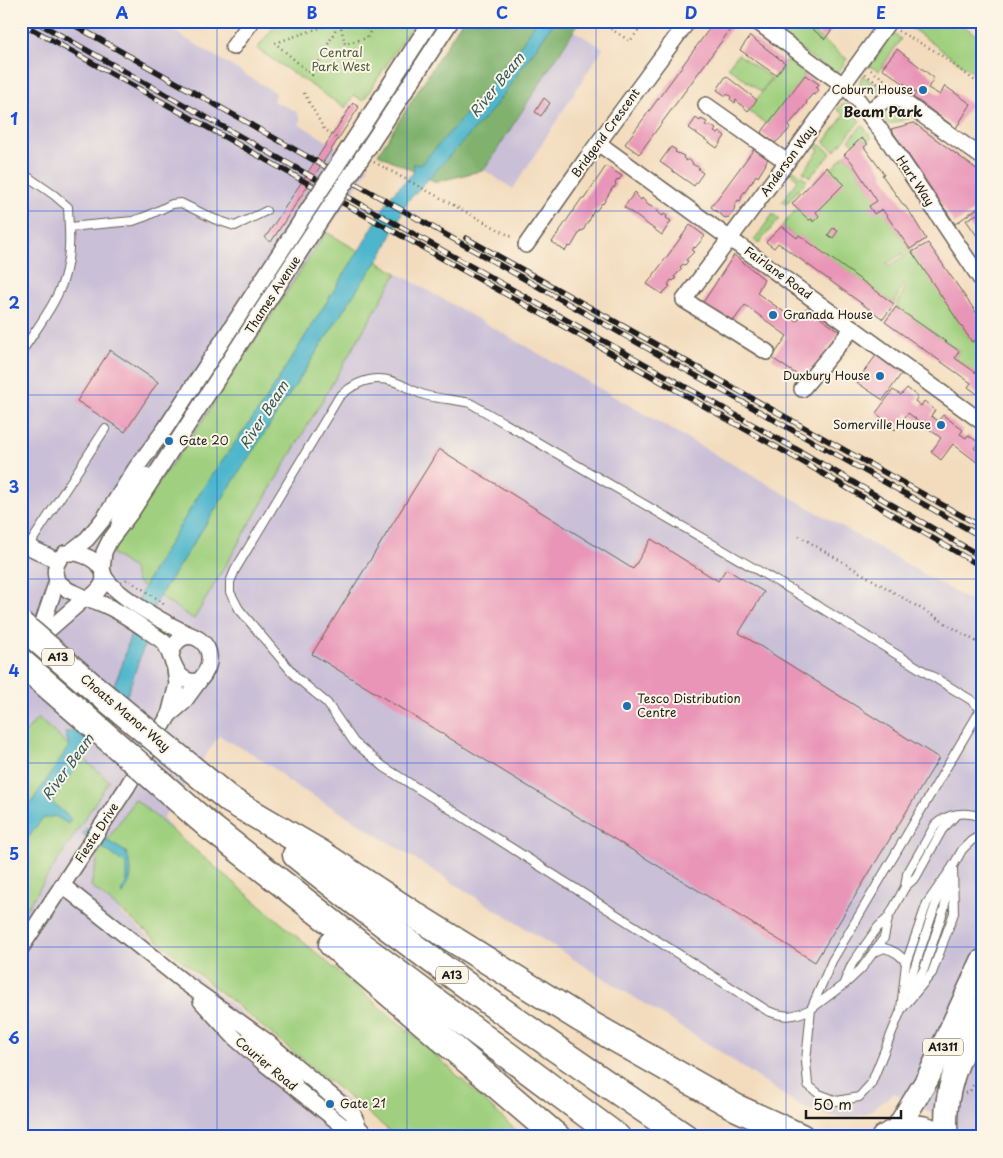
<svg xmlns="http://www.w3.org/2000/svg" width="1003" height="1158" font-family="'Playpen Sans',sans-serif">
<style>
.industrial{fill:#c9bfd7}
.green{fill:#a0d07f;stroke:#5e764e}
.forest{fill:#80b26e;stroke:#4e6745}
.water{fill:#4eb6cc;stroke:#356974}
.building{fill:#e995b7}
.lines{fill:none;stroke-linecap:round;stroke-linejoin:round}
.lane-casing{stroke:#675f54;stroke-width:10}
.street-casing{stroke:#675f54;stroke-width:18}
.primary-casing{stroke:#675f54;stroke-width:25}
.highway-casing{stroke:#675f54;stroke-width:29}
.path{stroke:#675f54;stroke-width:2.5;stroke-dasharray:1 4;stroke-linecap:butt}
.lane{stroke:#fff;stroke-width:8}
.street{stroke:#fff;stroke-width:15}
.primary{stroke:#fff;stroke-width:22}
.highway{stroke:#fff;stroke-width:26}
.rail-casing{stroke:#1c1c1c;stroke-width:5.5}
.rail{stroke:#fcf5e5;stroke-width:4;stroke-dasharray:11;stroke-linecap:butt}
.street-bridge-casing{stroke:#675f54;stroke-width:18;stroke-linecap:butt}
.highway-bridge-casing{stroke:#675f54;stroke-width:29;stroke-linecap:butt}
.street-bridge{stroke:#fff;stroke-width:15}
.highway-bridge{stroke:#fff;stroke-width:26}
.grid{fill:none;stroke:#1d4ed8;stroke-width:1;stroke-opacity:0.55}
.poi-dot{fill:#1f6fb2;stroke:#fcf5e5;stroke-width:2}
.labels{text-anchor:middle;stroke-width:4;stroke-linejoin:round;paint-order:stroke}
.shield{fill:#fcf5e5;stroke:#5f5d58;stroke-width:1}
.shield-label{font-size:11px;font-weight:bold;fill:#1c1c1c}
.park-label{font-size:12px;fill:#4a5b3f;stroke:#fcf5e5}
.poi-label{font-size:12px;fill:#1c1c1c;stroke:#fcf5e5;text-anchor:start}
.street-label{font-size:12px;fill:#1c1c1c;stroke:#fcf5e5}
.water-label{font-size:14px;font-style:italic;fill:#305a62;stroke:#fcf5e5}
.neighbourhood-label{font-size:14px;font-weight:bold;fill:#1c1c1c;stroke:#fcf5e5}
.neatline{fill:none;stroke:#1d4ed8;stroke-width:2}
.grid-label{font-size:16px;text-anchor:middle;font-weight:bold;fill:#1d4ed8}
</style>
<rect width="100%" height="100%" fill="#fcf5e5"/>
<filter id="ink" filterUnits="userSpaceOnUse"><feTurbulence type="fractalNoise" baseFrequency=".02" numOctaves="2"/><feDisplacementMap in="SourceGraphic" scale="10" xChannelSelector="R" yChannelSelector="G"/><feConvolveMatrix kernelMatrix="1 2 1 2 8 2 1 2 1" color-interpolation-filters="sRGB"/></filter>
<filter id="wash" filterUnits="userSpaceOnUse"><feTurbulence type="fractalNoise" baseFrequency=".0096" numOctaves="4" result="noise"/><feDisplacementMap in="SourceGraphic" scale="20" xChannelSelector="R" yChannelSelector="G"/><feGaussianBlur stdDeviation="1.12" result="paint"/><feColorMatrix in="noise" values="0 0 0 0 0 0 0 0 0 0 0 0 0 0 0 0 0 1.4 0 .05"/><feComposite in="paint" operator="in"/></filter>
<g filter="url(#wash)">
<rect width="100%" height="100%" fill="#f3dcbd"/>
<g class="industrial">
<polygon points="21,21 157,21 276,93 273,101 296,111 301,120 299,124 369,167 189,441 124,529 111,553 132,567 137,582 194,619 397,273 827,518 982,608 982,1137 975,1137 894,1093 866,1114 847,1118 828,1116 801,1107 719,1051 355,821 286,780 280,773 253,754 219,736 163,818 171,827 167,837 152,867 120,912 354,1107 329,1137 21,1137 21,917 109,781 38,718 21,738"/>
<polygon points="574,31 603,48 513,189 484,170"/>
</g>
<g class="green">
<polygon points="278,21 415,21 363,101 354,95 345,108 257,49"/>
<polygon points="760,21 799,21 847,59 836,75"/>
<polygon points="958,21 982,40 982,79 903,22"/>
<polygon points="892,33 901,39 879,71 869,66"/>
<polygon points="738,54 771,78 761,92 728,67"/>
<polygon points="786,60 805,75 768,125 748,111"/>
<polygon points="862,75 881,89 877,93 867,95 859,87"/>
<polygon points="846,104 850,105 860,121 835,151 824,143 844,115 837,109 841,105"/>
<polygon points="892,107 899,108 909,115 910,118 888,125 883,115 885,111"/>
<polygon points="861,126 864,127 872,138 866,142 861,138 855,145 849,140"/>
<polygon points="814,141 830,152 831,154 810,177 803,172 819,150 811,144"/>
<polygon points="844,155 851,161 910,249 886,264 888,267 912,250 972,342 979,338 981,341 979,342 982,346 982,377 955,358 959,351 896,307 906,286 903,284 894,304 799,236 797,238 782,226 797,208 809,219 843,184 830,171"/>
<polygon points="792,169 807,180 786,204 782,202 798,179 790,173"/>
<polygon points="773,214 779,219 759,243 754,240"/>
<polygon points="326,232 397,273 194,619 137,582 132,567 111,553 124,529 189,441"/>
<polygon points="38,718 109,781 21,917 21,738"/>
<polygon points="135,799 427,1047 523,1137 397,1137 91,886 99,852"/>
</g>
<polygon class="forest" points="462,21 580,21 484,170 436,182 378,154"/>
<g class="water">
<path d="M536,21H555L493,109L407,202L382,255L360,285L155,603L146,640L127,695L52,802L71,819L68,824L55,816L42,819L21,847V818L69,746L65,732L73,731L114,685L122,666L141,593L154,568L208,480L263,404L289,362L363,244L392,194L413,173L414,169L413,164L420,165C450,133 479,100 505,65C516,51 528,37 536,21Z"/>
<path d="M86,828L126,852C133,869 133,879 123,894L121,892C128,882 128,876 126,864L83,834Z"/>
</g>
<g id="blocks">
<g class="building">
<polygon points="715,21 727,23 732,21 735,23 639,154 625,144"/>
<polygon points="802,21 838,21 825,39"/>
<polygon points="750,36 785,63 776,75 740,50"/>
<polygon points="897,49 934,78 928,88 940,95 945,86 971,104 956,128 913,97 917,93 882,68"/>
<polygon points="805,75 819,84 816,88 818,90 814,95 813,94 809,98 806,102 807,103 788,126 790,128 787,132 775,143 761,133"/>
<polygon points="726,76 757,100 748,111 736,100 735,103 730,99 731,97 728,94 726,96 717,90"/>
<polygon points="544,98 550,103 541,116 535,112"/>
<polygon points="353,103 359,107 271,242 265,238"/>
<polygon points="696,118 700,121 701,119 707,122 705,125 709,127 710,125 716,129 714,132 718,134 720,132 725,136 717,148 689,128"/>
<polygon points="914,123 982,173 982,205 955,224 891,129"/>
<polygon points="861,138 868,144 864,147 884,174 882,175 904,206 905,206 911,214 926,239 910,249 882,209 874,214 869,206 877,201 851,161 844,155"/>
<polygon points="671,147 676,150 675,152 684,156 683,158 687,161 688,159 693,163 692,164 700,168 698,169 703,173 694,186 660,162"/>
<polygon points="754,149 768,159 765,164 766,164 758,177 756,175 751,184 750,183 745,192 744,192 741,197 742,197 740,201 738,200 735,205 734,210 728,218 726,217 725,218 711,207"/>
<polygon points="606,166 622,176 619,180 618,179 615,183 616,184 614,188 613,187 603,204 602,203 596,211 594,210 589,221 588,221 583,231 581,230 571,247 569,246 565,251 552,242 582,198 584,199"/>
<polygon points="826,167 844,184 816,212 819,216 813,222 812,219 809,220 792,204"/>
<polygon points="635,192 637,194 636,196 641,200 642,198 648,205 659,210 657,212 663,216 664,214 667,216 666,218 671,221 662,235 624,207"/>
<polygon points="979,213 982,217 982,243 966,220"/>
<polygon points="690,225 705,236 695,248 694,247 692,251 694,252 686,260 688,261 685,265 683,264 680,267 682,269 674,277 676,278 673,281 671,280 668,285 670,286 662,294 647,284"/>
<polygon points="782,226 797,238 799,235 894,304 883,319 778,243 774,248 766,242"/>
<polygon points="833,228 838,231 833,238 828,235"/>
<polygon points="928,243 982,321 982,346 979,338 972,342 912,252"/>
<polygon points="734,255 764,279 757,293 797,321 806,308 840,332 805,380 772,358 787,336 745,305 732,323 702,304"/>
<polygon points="896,307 959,351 955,358 982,377 982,393 980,396 968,387 971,383 885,322"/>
<polygon points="110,350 158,382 125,432 77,401"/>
<polygon points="878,353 904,370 883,400 856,382"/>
<polygon points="907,388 918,397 915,401 921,406 924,401 935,410 931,416 938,421 943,415 963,430 960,434 966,438 968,435 978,442 974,448 982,454 982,466 953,444 941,460 931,452 941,438 908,413 895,430 876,413 893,390 901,395"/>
<polygon points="439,449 633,569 651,539 718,581 726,569 764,592 739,633 939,758 815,962 312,654"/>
</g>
</g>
</g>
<g filter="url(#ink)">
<use href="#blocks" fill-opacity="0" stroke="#675f54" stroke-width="1"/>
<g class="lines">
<defs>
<g id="lane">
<path d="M21,172L54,195L68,207C69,228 71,250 66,270C60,300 37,327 21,353"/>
<polyline points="69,227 133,221 147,216 172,204 181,203 214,219 235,226 266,211"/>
<polyline points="115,526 119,512 146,472"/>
<polyline points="28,547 105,429"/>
<path d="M981,709L832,961L811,1009C793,1017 786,1018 768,1011L384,767L354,742L327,703L297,678L239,609L230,592V582L235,570L339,397C354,383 371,375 392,381C405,385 415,393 428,396C442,399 457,400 470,403L795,592L971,700L981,709L982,711"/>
<path d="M982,817C965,811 948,813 935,825L907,874L905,887L888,918L878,927L852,964L843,985L811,1009L806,1061L808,1085L819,1094L837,1101L859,1097L871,1084L901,1010L932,973L954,913L953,866L962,850L971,841L982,834"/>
<polyline points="905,887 916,877 942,830 955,816"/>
<path d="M875,952L884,948C893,950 901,955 906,963"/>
<polyline points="845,984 861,969 884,938 888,918"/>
<polyline points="906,993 935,906 946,882"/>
<polyline points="910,994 924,969 944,909 950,880"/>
<polyline points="901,1009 906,963 927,903 953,866"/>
<polyline points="248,1036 287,1069 298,1083"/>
</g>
<g id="street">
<polyline points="756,21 843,85 858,100 892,146 982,281"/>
<polyline points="233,47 252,21"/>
<polyline points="706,105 787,162"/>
<polyline points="868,111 887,99 898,98 982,157"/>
<polyline points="366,121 431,21"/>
<polyline points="380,130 451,21"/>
<polyline points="598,143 982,422"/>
<polyline points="526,245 587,158 688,21"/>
<polyline points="767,352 684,300 787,162 889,21"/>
<polyline points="802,389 853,328"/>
<polyline points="21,543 58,561"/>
<path d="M65,553C79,551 103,560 104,577C104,587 95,594 88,599L68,590L57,581C53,569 56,561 65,553Z"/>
<polyline points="69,553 87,539 105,517 136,468 165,429 289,239"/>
<polyline points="102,570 104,552 110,540 132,511 303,247"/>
<path d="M104,576C116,597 172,627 195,637"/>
<path d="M88,599C115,606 140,626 164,642C174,658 174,685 199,681C231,646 179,615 171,656"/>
<polyline points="37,640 85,598"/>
<polyline points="34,645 37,640 57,581"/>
<polyline points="169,715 183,703 199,681"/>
<polyline points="62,885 185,983 265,1040 353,1114 359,1128 368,1137"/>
<polyline points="21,948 127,787 169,715 177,684 175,669"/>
<polyline points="201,1001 235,1038 265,1064 343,1126 359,1128"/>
</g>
<g id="primary">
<polyline points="897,1129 928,1078 982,961"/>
<path d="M883,1137C901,1124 925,1122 942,1137"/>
<path d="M947,1137C941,1090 963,1050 982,1009"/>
</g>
<g id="highway">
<polyline points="230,800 322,854 419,918 581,1019 737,1108 801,1137"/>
<polyline points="209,826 360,945 617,1137"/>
<path d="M296,855C420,956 552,1047 685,1137"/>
<polyline points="332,944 557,1137"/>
</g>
</defs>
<use href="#lane" class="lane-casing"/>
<use href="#street" class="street-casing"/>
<use href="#primary" class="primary-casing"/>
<use href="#highway" class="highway-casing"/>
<g class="path">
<polygon points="340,21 312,75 275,43"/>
<polyline points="598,21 630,41 646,21"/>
<polyline points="978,21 982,24"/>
<polyline points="340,23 345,44 367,38 375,21"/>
<polyline points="898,31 935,51 982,86"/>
<polyline points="871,70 892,85"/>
<polyline points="865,74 882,87"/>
<polyline points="304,93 324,129 338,139"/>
<polyline points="374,162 514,238"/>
<polyline points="799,536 982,645"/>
<polyline points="126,580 127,579 162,602 164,605"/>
<polyline points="966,1093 970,1091 982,1070"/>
</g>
<use href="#lane" class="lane"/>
<use href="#street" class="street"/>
<use href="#primary" class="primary"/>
<use href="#highway" class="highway"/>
<defs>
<g id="rail">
<polyline points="35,21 803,453 982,557"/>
<polyline points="67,21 982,537"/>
<polyline points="21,23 563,326 803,462 982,567"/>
<polyline points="466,238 982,527"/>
</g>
</defs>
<use href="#rail" class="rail-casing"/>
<use href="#rail" class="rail"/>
<defs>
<g id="street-bridge">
<polyline points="289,239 366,121"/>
<polyline points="303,247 380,130"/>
</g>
<g id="highway-bridge">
<polyline points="21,625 95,689 230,800"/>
<polyline points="21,662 209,826"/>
</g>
</defs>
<use href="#street-bridge" class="street-bridge-casing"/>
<use href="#highway-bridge" class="highway-bridge-casing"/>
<use href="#street-bridge" class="street-bridge"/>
<use href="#highway-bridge" class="highway-bridge"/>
</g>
</g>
<path class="grid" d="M217,21V1137M407,21V1137M596,21V1137M786,21V1137M21,211H982M21,395H982M21,579H982M21,763H982M21,947H982"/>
<g class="poi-dot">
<circle cx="923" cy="90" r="5"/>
<circle cx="773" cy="315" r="5"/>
<circle cx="880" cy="376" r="5"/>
<circle cx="941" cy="425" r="5"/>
<circle cx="169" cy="441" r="5"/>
<circle cx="627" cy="706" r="5"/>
<circle cx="330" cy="1104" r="5"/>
</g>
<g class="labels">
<g class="shield">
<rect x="42" y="648.5" width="32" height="17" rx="4"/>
<rect x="436" y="966.5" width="32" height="17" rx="4"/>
<rect x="923" y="1038.5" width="40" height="17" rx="4"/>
</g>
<g class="shield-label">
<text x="58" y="661">A13</text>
<text x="452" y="979">A13</text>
<text x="943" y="1051">A1311</text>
</g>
<g class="park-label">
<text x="341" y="57">Central<tspan x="341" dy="14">Park West</tspan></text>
</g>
<g class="poi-label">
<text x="913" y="94" text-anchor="end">Coburn House</text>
<text x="783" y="319">Granada House</text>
<text x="870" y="380" text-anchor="end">Duxbury House</text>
<text x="931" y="429" text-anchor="end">Somerville House</text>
<text x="179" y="445">Gate 20</text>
<text x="637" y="703">Tesco Distribution<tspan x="637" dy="14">Centre</tspan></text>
<text x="340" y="1108">Gate 21</text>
</g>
<g class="street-label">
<text transform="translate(606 133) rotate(-54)" y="4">Bridgend Crescent</text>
<text transform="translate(788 161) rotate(-54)" y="4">Anderson Way</text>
<text transform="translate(915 181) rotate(56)" y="4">Hart Way</text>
<text transform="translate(778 273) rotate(36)" y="4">Fairlane Road</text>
<text transform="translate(273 295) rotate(-57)" y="4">Thames Avenue</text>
<text transform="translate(125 713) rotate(40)" y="4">Choats Manor Way</text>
<text transform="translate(97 833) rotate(-57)" y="4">Fiesta Drive</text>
<text transform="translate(266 1064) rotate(40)" y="4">Courier Road</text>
</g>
<g class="water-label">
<text transform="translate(497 85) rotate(-51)" y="5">River Beam</text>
<text transform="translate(264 415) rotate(-57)" y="5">River Beam</text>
<text transform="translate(68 767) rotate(-54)" y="5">River Beam</text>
</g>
<g class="neighbourhood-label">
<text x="883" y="117">Beam Park</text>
</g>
</g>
<rect width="1003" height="1158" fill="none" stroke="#fcf5e5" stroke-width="55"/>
<path d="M806 1110v8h95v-8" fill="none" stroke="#1c1c1c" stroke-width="2.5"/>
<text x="813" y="1110" font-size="15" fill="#1c1c1c" stroke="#fcf5e5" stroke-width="4" paint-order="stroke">50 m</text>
<rect x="28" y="28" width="948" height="1102" class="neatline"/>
<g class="grid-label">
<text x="122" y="19">A</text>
<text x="312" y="19">B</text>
<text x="502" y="19">C</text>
<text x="691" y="19">D</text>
<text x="881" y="19">E</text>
<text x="14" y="125">1</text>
<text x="14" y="309">2</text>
<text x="14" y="493">3</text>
<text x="14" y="677">4</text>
<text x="14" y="860">5</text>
<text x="14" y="1044">6</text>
</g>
</svg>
